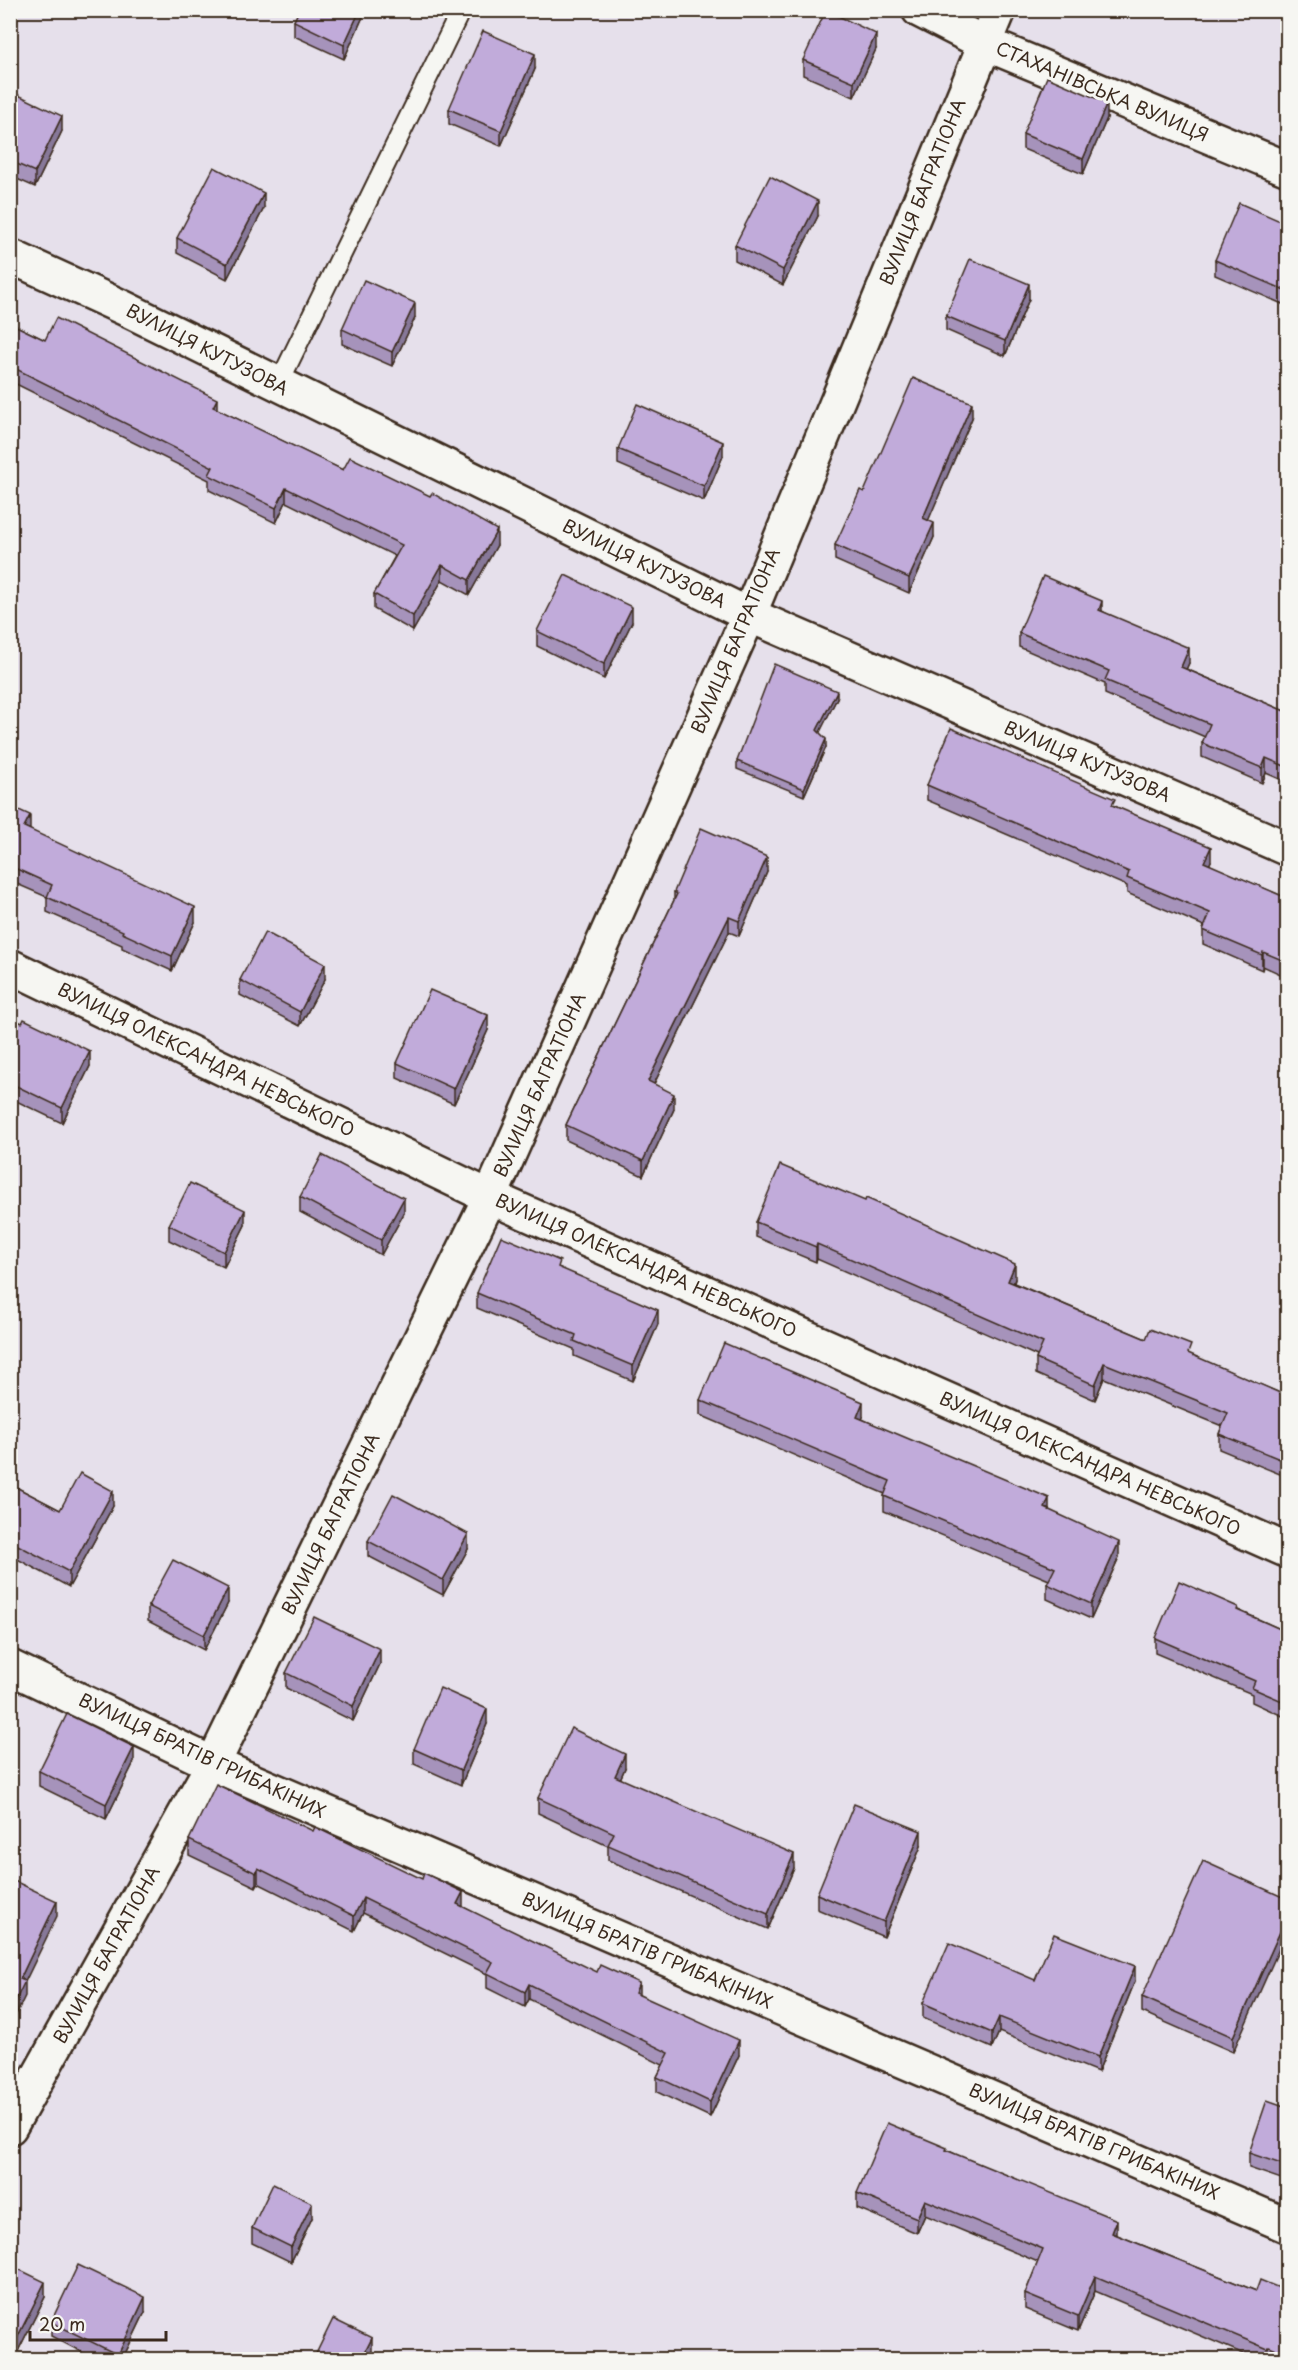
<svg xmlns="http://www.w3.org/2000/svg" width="1298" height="2370" font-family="'Playpen Sans',sans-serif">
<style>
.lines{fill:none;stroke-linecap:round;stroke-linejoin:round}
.lane-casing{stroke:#3b2a1e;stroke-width:22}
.street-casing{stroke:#3b2a1e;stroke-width:38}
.lane{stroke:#f6f6f2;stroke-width:18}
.street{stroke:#f6f6f2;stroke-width:33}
.wall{fill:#a693bb;stroke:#3b2a1e;stroke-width:1.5}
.shaded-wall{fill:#877899;stroke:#3b2a1e;stroke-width:1.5}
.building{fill:#c1abda;stroke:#3b2a1e;stroke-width:1.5}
.labels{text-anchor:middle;stroke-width:6;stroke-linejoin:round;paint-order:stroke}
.street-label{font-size:18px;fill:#3b2a1e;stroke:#f6f6f2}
</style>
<rect width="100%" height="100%" fill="#e6e0eb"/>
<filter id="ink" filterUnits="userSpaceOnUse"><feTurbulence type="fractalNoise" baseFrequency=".0167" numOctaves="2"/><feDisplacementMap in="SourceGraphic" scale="12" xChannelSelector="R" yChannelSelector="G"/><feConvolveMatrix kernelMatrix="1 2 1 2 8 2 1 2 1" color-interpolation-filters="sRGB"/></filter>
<g filter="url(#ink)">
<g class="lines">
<defs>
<polyline id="lane" points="278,385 461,10"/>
<g id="street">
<polyline points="919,10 984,43 1288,169"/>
<polyline points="10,256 124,308 749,615 1288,849"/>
<polyline points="10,966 490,1197 1288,1551"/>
<polyline points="10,1667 213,1764 1288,2226"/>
<polyline points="10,2127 213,1764 490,1197 749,615 999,10"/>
</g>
</defs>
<use href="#lane" class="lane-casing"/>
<use href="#street" class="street-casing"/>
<use href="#lane" class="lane"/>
<use href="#street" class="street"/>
</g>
<g class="wall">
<polygon points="366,10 344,59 294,36 294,21"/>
<polygon points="876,49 854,97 803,75 803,60"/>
<polygon points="535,69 501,146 449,124 449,109"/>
<polygon points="10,91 62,131 35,187 10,176"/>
<polygon points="1107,118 1083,174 1023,149 1023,134"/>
<polygon points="264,208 227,279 177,253 177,238"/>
<polygon points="818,216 783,285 735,260 735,245"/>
<polygon points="1287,224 1287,306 1215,275 1215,260"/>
<polygon points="1029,299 1005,356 946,330 946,316"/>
<polygon points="415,318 392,366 342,344 342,329"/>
<polygon points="10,323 45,340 217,409 497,545 469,595 442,580 413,631 374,609 374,594 395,556 286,502 276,523 209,490 209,480 10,381"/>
<polygon points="972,418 928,520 934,537 909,593 835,560 835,545 864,492"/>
<polygon points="618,449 723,456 704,501 618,464"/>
<polygon points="1102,611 1189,663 1186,669 1287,712 1287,782 1266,773 1262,783 1202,757 1202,743 1205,737 1105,694 1105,684 1019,647 1019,633"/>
<polygon points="632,622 604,679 537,646 537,631"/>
<polygon points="837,698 819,733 826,747 804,796 737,769 737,761"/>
<polygon points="927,785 1115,806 1211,861 1209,865 1287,898 1287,977 1263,966 1262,970 1203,944 1203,930 1204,926 1127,893 1127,886 927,800"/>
<polygon points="10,806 30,830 195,922 172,971 122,948 122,945 47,912 47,897 10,881"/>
<polygon points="767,872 739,936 729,932 654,1084 674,1109 643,1176 566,1140 566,1125 674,900 674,892"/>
<polygon points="325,979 300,1026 240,995 240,980"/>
<polygon points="10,1017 90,1066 62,1123 10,1098"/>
<polygon points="488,1030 454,1104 397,1078 397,1063"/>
<polygon points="300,1197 404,1213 381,1255 300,1212"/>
<polygon points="756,1222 1015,1279 1014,1283 1146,1339 1191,1355 1287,1396 1287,1477 1219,1449 1219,1434 1222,1426 1104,1378 1095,1400 1036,1374 1036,1359 1037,1356 817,1259 816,1262 756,1237"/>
<polygon points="169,1225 245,1225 224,1267 169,1240"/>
<polygon points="560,1268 658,1324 633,1381 574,1356 574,1349 477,1308 477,1293"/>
<polygon points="700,1400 863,1417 862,1419 1049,1510 1119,1557 1091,1619 1047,1599 1047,1584 1049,1580 884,1511 884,1496 885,1494 700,1415"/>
<polygon points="10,1484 60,1510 113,1506 69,1587 10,1555"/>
<polygon points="368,1541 468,1549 443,1595 368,1556"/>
<polygon points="228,1603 204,1650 148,1621 148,1606"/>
<polygon points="1238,1610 1287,1632 1287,1718 1252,1702 1252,1694 1155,1653 1155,1638"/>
<polygon points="380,1664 353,1721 286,1688 286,1673"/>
<polygon points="487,1724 461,1785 414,1764 414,1749"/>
<polygon points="134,1762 106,1819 39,1786 39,1771"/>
<polygon points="625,1768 620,1779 794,1868 768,1929 608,1860 608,1846 538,1813 538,1798"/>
<polygon points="189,1840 463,1907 639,1995 739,2055 710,2117 657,2092 657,2077 663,2065 529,1999 525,2007 487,1988 487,1974 363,1913 354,1931 258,1883 256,1887 189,1855"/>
<polygon points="921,1846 884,1937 817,1909 817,1894"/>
<polygon points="1287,1899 1233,2052 1142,2012 1142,1997"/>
<polygon points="1135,1981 1098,2072 999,2032 992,2048 923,2018 923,2003"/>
<polygon points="1287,2107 1287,2181 1249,2168 1249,2153"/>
<polygon points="947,2150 1117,2235 1256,2291 1287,2291 1287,2360 1258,2360 1095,2291 1078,2331 1025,2309 1025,2294 1038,2262 925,2215 917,2233 857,2208 857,2193"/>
<polygon points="312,2218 291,2262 252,2243 252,2228"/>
<polygon points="10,2265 45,2297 17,2353 10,2350"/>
<polygon points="145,2312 122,2360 97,2360 51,2336 51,2322"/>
</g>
<g class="shaded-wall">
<polygon points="360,10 366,10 344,59 344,45"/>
<polygon points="876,34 876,49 854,97 854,82"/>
<polygon points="535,54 535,69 501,146 501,131"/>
<polygon points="1107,103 1107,118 1083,174 1083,159"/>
<polygon points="62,116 62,131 35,187 35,172"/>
<polygon points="264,193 264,208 227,279 227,264"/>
<polygon points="818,201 818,216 783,285 783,270"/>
<polygon points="1029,284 1029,299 1005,356 1005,341"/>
<polygon points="415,303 415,318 392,366 392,352"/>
<polygon points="217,399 217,413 213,407"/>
<polygon points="972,403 972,418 923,533 923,518"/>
<polygon points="723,442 723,456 704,501 704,486"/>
<polygon points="286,488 286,502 276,523 276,508"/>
<polygon points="934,523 934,537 909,593 909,578"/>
<polygon points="497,530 497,545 469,595 469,580"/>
<polygon points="442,565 442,580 413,631 413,616"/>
<polygon points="1102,601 1102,616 1099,610"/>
<polygon points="632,607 632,622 604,679 604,664"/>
<polygon points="1189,648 1189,663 1181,681 1181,667"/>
<polygon points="837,691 837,698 817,738 817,730"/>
<polygon points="826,739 826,747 804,796 804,789"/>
<polygon points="1266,758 1266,773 1262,783 1262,768"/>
<polygon points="30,815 30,830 24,827"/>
<polygon points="1211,847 1211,861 1204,877 1204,862"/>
<polygon points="767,857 767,872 739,936 739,921"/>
<polygon points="195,907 195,922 172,971 172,956"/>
<polygon points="729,917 729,932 648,1096 648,1081"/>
<polygon points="1263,952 1263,966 1262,970 1262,955"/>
<polygon points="325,964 325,979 300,1026 300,1012"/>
<polygon points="488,1015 488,1030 454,1104 454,1089"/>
<polygon points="90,1051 90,1066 62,1123 62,1108"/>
<polygon points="674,1094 674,1109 643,1176 643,1161"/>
<polygon points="404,1198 404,1213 381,1255 381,1240"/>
<polygon points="245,1210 245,1225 224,1267 224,1252"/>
<polygon points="817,1244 817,1259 816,1262 816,1247"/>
<polygon points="1015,1264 1015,1279 1008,1296 1008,1281"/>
<polygon points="658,1310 658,1324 633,1381 633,1366"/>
<polygon points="1104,1363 1104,1378 1095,1400 1095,1385"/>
<polygon points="863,1402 863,1417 857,1432 857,1417"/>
<polygon points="113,1491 113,1506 69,1587 69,1572"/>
<polygon points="1049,1498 1049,1513 1045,1508"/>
<polygon points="468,1534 468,1549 443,1595 443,1580"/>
<polygon points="1119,1542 1119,1557 1091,1619 1091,1604"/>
<polygon points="228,1588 228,1603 204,1650 204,1635"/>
<polygon points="380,1649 380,1664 353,1721 353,1706"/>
<polygon points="487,1709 487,1724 461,1785 461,1770"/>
<polygon points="134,1747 134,1762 106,1819 106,1804"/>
<polygon points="625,1754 625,1768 615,1791 615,1776"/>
<polygon points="921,1831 921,1846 884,1937 884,1922"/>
<polygon points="794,1854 794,1868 768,1929 768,1914"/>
<polygon points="258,1868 258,1883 256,1887 256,1873"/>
<polygon points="463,1892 463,1907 457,1904"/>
<polygon points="363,1898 363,1913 354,1931 354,1916"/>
<polygon points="57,1901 57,1916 25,1982 25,1996 10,2027 10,2012 20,1979"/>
<polygon points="1287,1916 1287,1931 1233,2052 1233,2037"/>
<polygon points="1135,1966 1135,1981 1098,2072 1098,2057"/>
<polygon points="639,1983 639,1998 635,1993"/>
<polygon points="529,1984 529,1999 525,2007 525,1992"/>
<polygon points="999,2017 999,2032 992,2048 992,2033"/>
<polygon points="739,2040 739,2055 710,2117 710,2102"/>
<polygon points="925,2200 925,2215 917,2233 917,2218"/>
<polygon points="312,2203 312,2218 291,2262 291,2247"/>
<polygon points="1117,2220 1117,2235 1112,2233"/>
<polygon points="1095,2276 1095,2291 1078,2331 1078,2316"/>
<polygon points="45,2282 45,2297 17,2353 17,2338"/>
<polygon points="145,2297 145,2312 122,2360 118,2360 118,2355"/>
<polygon points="372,2338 372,2353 368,2360 361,2360"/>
</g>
<g class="building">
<polygon points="299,10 360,10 344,45 294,21"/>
<polygon points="826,10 876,34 854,82 803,60"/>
<polygon points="483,31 535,54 501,131 449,109"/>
<polygon points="1047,77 1107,103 1083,159 1023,134"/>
<polygon points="10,91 62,116 35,172 10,161"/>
<polygon points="214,167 264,193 227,264 177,238"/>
<polygon points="770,176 818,201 783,270 735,245"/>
<polygon points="1239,203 1287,224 1287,291 1215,260"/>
<polygon points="970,259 1029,284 1005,341 946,316"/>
<polygon points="364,280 415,303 392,352 342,329"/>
<polygon points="56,318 217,399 213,407 343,470 350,457 430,496 432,493 497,530 469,580 442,565 413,616 374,594 402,545 286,488 276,508 209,475 213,467 10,366 10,323 45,340"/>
<polygon points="913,378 972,403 923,518 934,523 909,578 835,545 860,490 864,492"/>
<polygon points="637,404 723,442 704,486 618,449"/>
<polygon points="565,575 632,607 604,664 537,631"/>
<polygon points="1043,576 1102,601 1099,610 1189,648 1181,667 1287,712 1287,767 1266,758 1262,768 1202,743 1210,724 1105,680 1109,671 1019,633"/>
<polygon points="774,664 837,691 817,730 826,739 804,789 737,761"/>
<polygon points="951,728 1115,799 1112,805 1211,847 1204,862 1287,898 1287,962 1263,952 1262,955 1203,930 1210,913 1127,878 1129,872 927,785"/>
<polygon points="10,806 30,815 24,827 195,907 172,956 122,933 123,931 47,897 52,885 10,866"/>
<polygon points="701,828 767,857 739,921 729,917 648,1081 674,1094 643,1161 566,1125 677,894 674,892"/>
<polygon points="265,932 325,964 300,1012 240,980"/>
<polygon points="430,990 488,1015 454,1089 397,1063"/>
<polygon points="10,1017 22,1023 24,1019 90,1051 62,1108 10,1083"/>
<polygon points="322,1155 404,1198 381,1240 300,1197"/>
<polygon points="780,1165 865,1201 866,1198 1015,1264 1008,1281 1146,1339 1150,1329 1191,1345 1188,1353 1287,1396 1287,1462 1219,1434 1228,1413 1104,1363 1095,1385 1036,1359 1043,1343 817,1244 816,1247 756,1222"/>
<polygon points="190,1183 245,1210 224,1252 169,1225"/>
<polygon points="501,1236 560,1261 558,1267 658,1310 633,1366 574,1341 576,1335 477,1293"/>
<polygon points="724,1343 863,1402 857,1417 1049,1498 1045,1508 1119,1542 1091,1604 1047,1584 1055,1568 884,1496 890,1481 700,1400"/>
<polygon points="80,1473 113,1491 69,1572 10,1541 10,1484 60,1510"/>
<polygon points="393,1494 468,1534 443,1580 368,1541"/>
<polygon points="173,1560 228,1588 204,1635 148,1606"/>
<polygon points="1179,1581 1238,1607 1237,1610 1287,1632 1287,1703 1252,1688 1255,1681 1155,1638"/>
<polygon points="314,1617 380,1649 353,1706 286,1673"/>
<polygon points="440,1688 487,1709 461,1770 414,1749"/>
<polygon points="67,1714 134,1747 106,1804 39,1771"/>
<polygon points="571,1728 625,1754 615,1776 794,1854 768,1914 608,1845 614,1833 538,1798"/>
<polygon points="216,1784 313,1831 315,1827 422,1879 424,1873 463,1892 457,1904 597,1972 600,1965 639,1983 635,1993 739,2040 710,2102 657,2077 669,2053 529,1984 525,1992 487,1973 493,1962 363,1898 354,1916 258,1868 256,1873 189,1840"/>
<polygon points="854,1804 921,1831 884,1922 817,1894"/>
<polygon points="1203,1861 1287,1899 1287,1916 1233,2037 1142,1997"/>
<polygon points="10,1879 57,1901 20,1979 25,1981 10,2012"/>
<polygon points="1054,1934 1135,1966 1098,2057 999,2017 992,2033 923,2003 949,1943 1035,1980"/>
<polygon points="1267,2100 1287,2107 1287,2166 1249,2153"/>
<polygon points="887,2123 947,2148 946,2150 1117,2220 1112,2233 1256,2291 1260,2280 1287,2291 1287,2354 1269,2347 1268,2349 1095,2276 1078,2316 1025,2294 1043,2249 925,2200 917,2218 857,2193"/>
<polygon points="273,2184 312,2203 291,2247 252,2228"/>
<polygon points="10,2265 45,2282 17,2338 10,2335"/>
<polygon points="78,2265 145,2297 118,2355 51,2322"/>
<polygon points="333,2319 372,2338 361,2360 313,2360"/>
</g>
</g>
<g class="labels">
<g class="street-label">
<text transform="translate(1102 92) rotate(23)" y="6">СТАХАНІВСЬКА ВУЛИЦЯ</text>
<text transform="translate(923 192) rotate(-68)" y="6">ВУЛИЦЯ БАГРАТІОНА</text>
<text transform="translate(207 350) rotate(27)" y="6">ВУЛИЦЯ КУТУЗОВА</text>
<text transform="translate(644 564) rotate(26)" y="6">ВУЛИЦЯ КУТУЗОВА</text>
<text transform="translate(736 641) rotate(-67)" y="6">ВУЛИЦЯ БАГРАТІОНА</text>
<text transform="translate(1087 762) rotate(23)" y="6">ВУЛИЦЯ КУТУЗОВА</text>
<text transform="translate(206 1060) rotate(26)" y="6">ВУЛИЦЯ ОЛЕКСАНДРА НЕВСЬКОГО</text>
<text transform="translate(540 1085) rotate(-66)" y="6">ВУЛИЦЯ БАГРАТІОНА</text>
<text transform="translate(646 1266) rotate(24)" y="6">ВУЛИЦЯ ОЛЕКСАНДРА НЕВСЬКОГО</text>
<text transform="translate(1090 1464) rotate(24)" y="6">ВУЛИЦЯ ОЛЕКСАНДРА НЕВСЬКОГО</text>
<text transform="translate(331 1524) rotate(-64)" y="6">ВУЛИЦЯ БАГРАТІОНА</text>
<text transform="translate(202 1756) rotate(25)" y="6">ВУЛИЦЯ БРАТІВ ГРИБАКІНИХ</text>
<text transform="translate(647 1951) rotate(23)" y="6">ВУЛИЦЯ БРАТІВ ГРИБАКІНИХ</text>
<text transform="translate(107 1955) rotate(-61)" y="6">ВУЛИЦЯ БАГРАТІОНА</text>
<text transform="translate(1094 2142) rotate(23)" y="6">ВУЛИЦЯ БРАТІВ ГРИБАКІНИХ</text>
</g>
</g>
<rect width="1298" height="2370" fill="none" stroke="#f6f6f2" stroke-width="36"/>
<rect x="18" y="18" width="1262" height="2334" fill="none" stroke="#3b2a1e" stroke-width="2" filter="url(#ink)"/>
<path d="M30 2331v9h136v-9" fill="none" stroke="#3b2a1e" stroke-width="3"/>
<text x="39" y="2331" font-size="18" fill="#3b2a1e" stroke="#f6f6f2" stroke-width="4.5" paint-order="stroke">20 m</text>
</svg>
